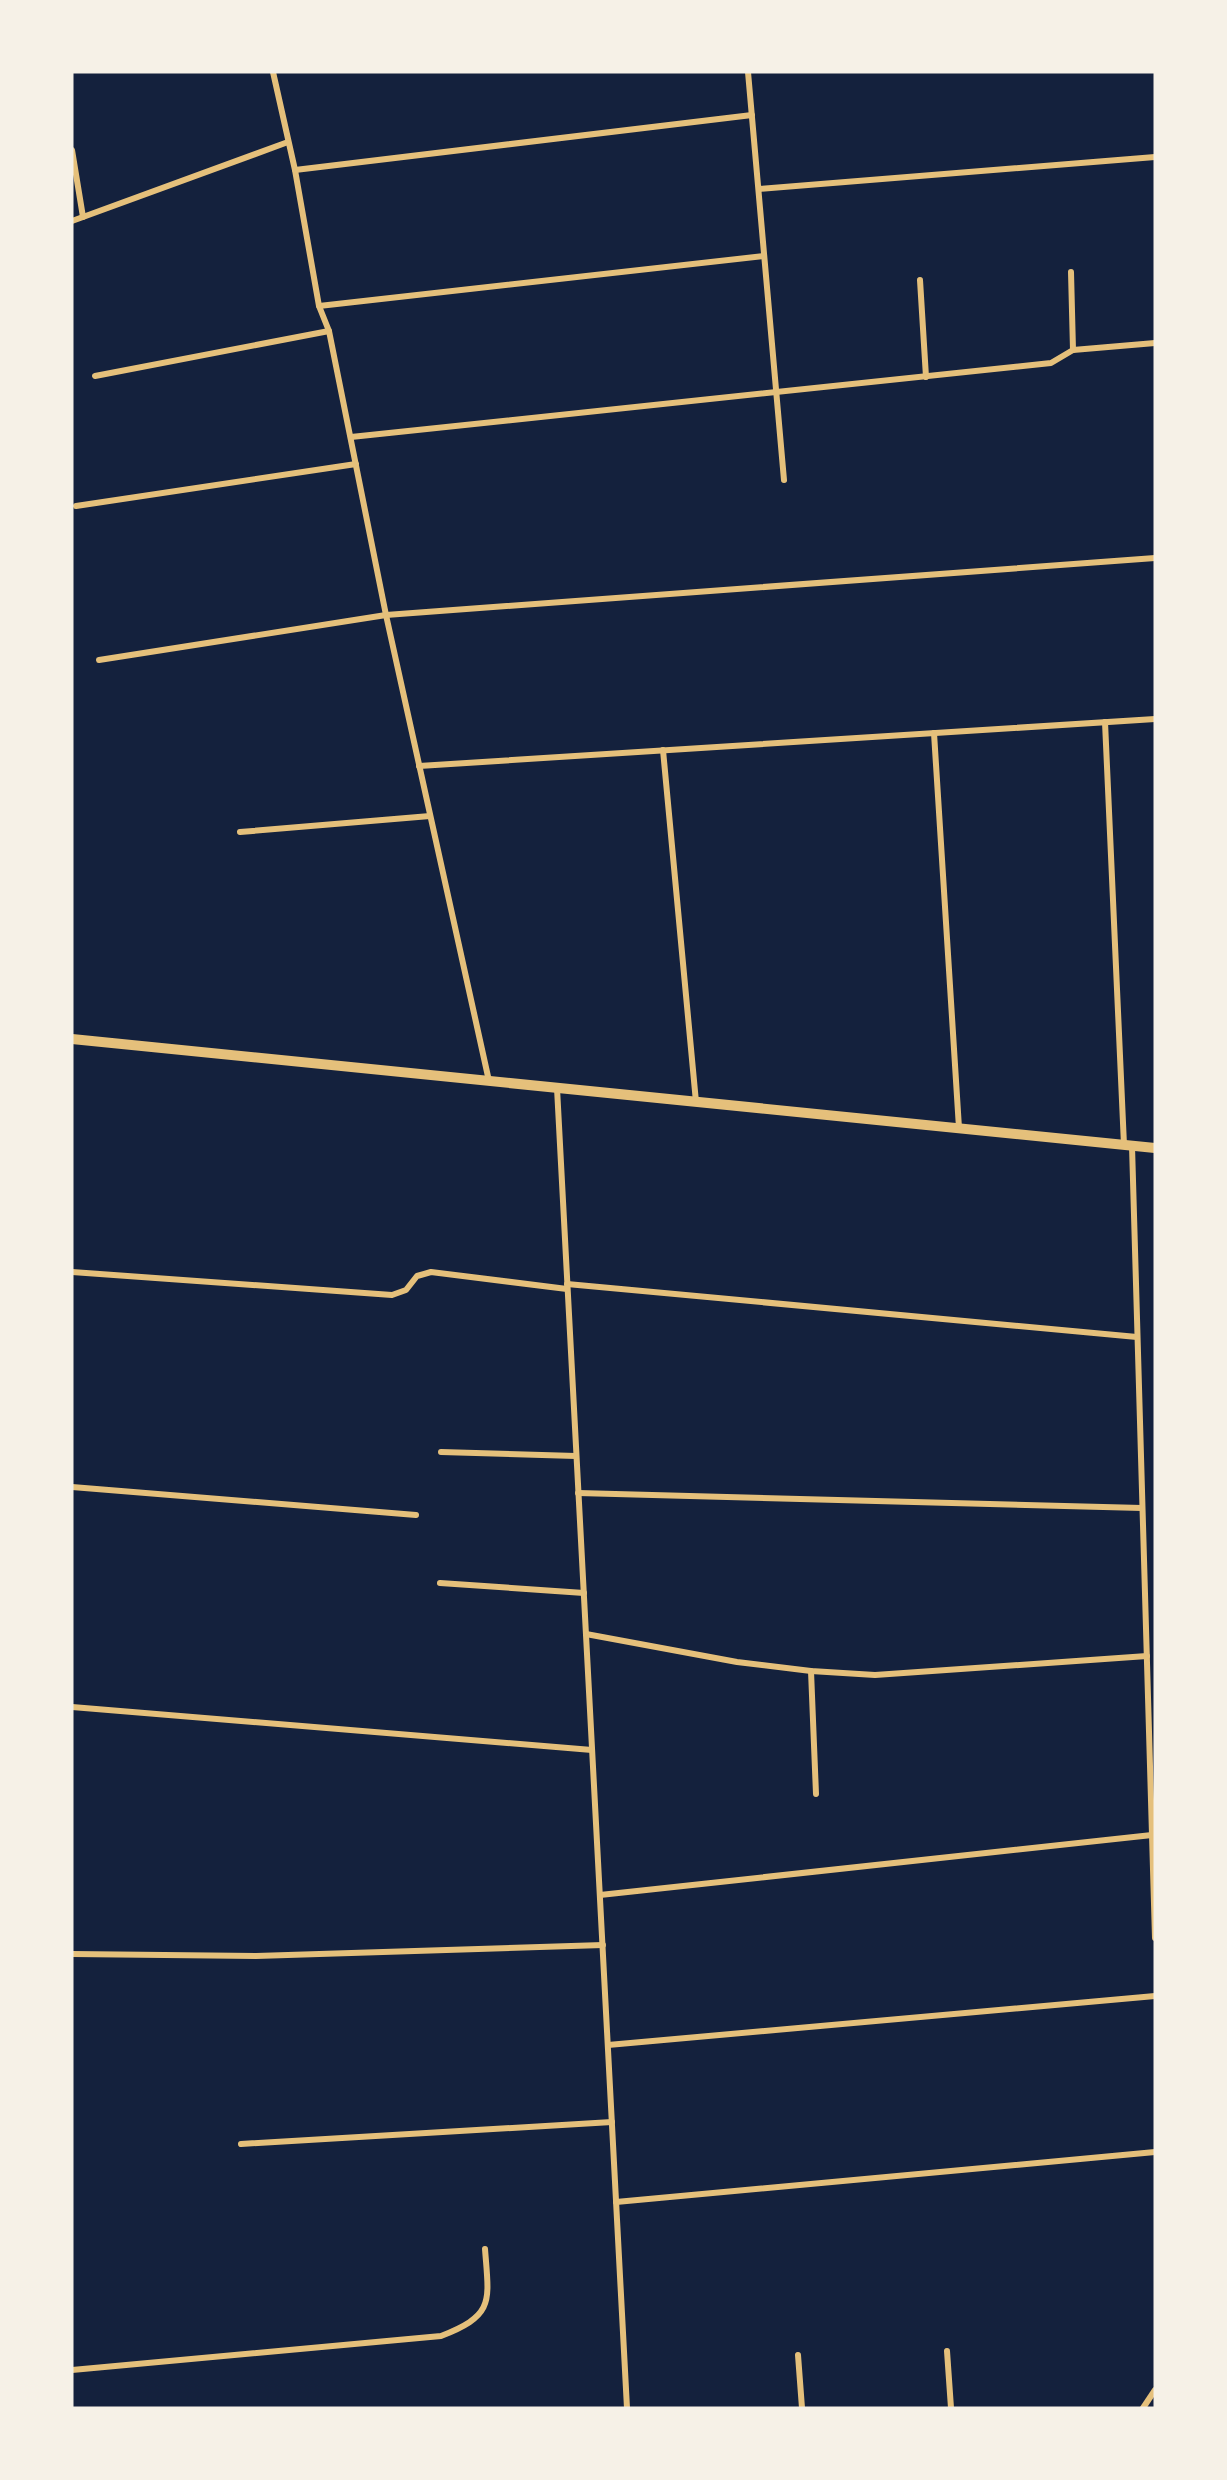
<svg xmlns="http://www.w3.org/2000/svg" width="1227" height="2480" font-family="Montserrat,sans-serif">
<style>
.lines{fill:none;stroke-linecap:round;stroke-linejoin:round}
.minor{stroke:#e5c07b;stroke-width:6}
.tertiary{stroke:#e5c07b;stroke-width:10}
</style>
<rect width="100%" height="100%" fill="#14213d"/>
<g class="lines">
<g class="minor">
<polyline points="273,72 295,170 319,306 329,331 386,615 489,1081"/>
<polyline points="748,72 784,480"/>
<polyline points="72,150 83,217"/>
<polyline points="295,170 752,115"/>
<polyline points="759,189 1155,157"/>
<polyline points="72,221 288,142"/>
<polyline points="1071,272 1073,350"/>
<polyline points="920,280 926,377"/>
<polyline points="319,306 764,256"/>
<polyline points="95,376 329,331"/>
<polyline points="351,437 1051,363 1073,350 1155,343"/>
<polyline points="76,506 356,464"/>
<polyline points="99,660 386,615 1155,558"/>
<polyline points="1105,722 1124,1145"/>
<polyline points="934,733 959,1128"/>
<polyline points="663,750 696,1102"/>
<polyline points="419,766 1155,719"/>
<polyline points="240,832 430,816"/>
<polyline points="557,1088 627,2408"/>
<polyline points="1132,1146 1155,1938"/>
<polyline points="72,1272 392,1295 406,1290 417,1276 431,1272 567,1289"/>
<polyline points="567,1284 1137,1337"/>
<polyline points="441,1452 576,1456"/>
<polyline points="72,1487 416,1515"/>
<polyline points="578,1493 1142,1508"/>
<polyline points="440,1583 584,1593"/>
<polyline points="586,1634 737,1662 811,1671 875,1675 1147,1656"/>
<polyline points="811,1671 816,1794"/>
<polyline points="72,1707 592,1750"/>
<polyline points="600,1895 1152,1835"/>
<polyline points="72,1954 256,1956 603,1945"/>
<polyline points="608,2045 1155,1996"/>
<polyline points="241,2144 612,2122"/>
<polyline points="616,2202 1155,2152"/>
<polyline points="947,2351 951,2408"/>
<polyline points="798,2355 802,2408"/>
<path d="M72,2370L441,2336C495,2315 489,2302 485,2249"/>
<polyline points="1143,2408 1155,2390"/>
</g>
<polyline class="tertiary" points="72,1039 1155,1148"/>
</g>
<rect width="1227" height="2480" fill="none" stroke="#f6f1e7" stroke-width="147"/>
</svg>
